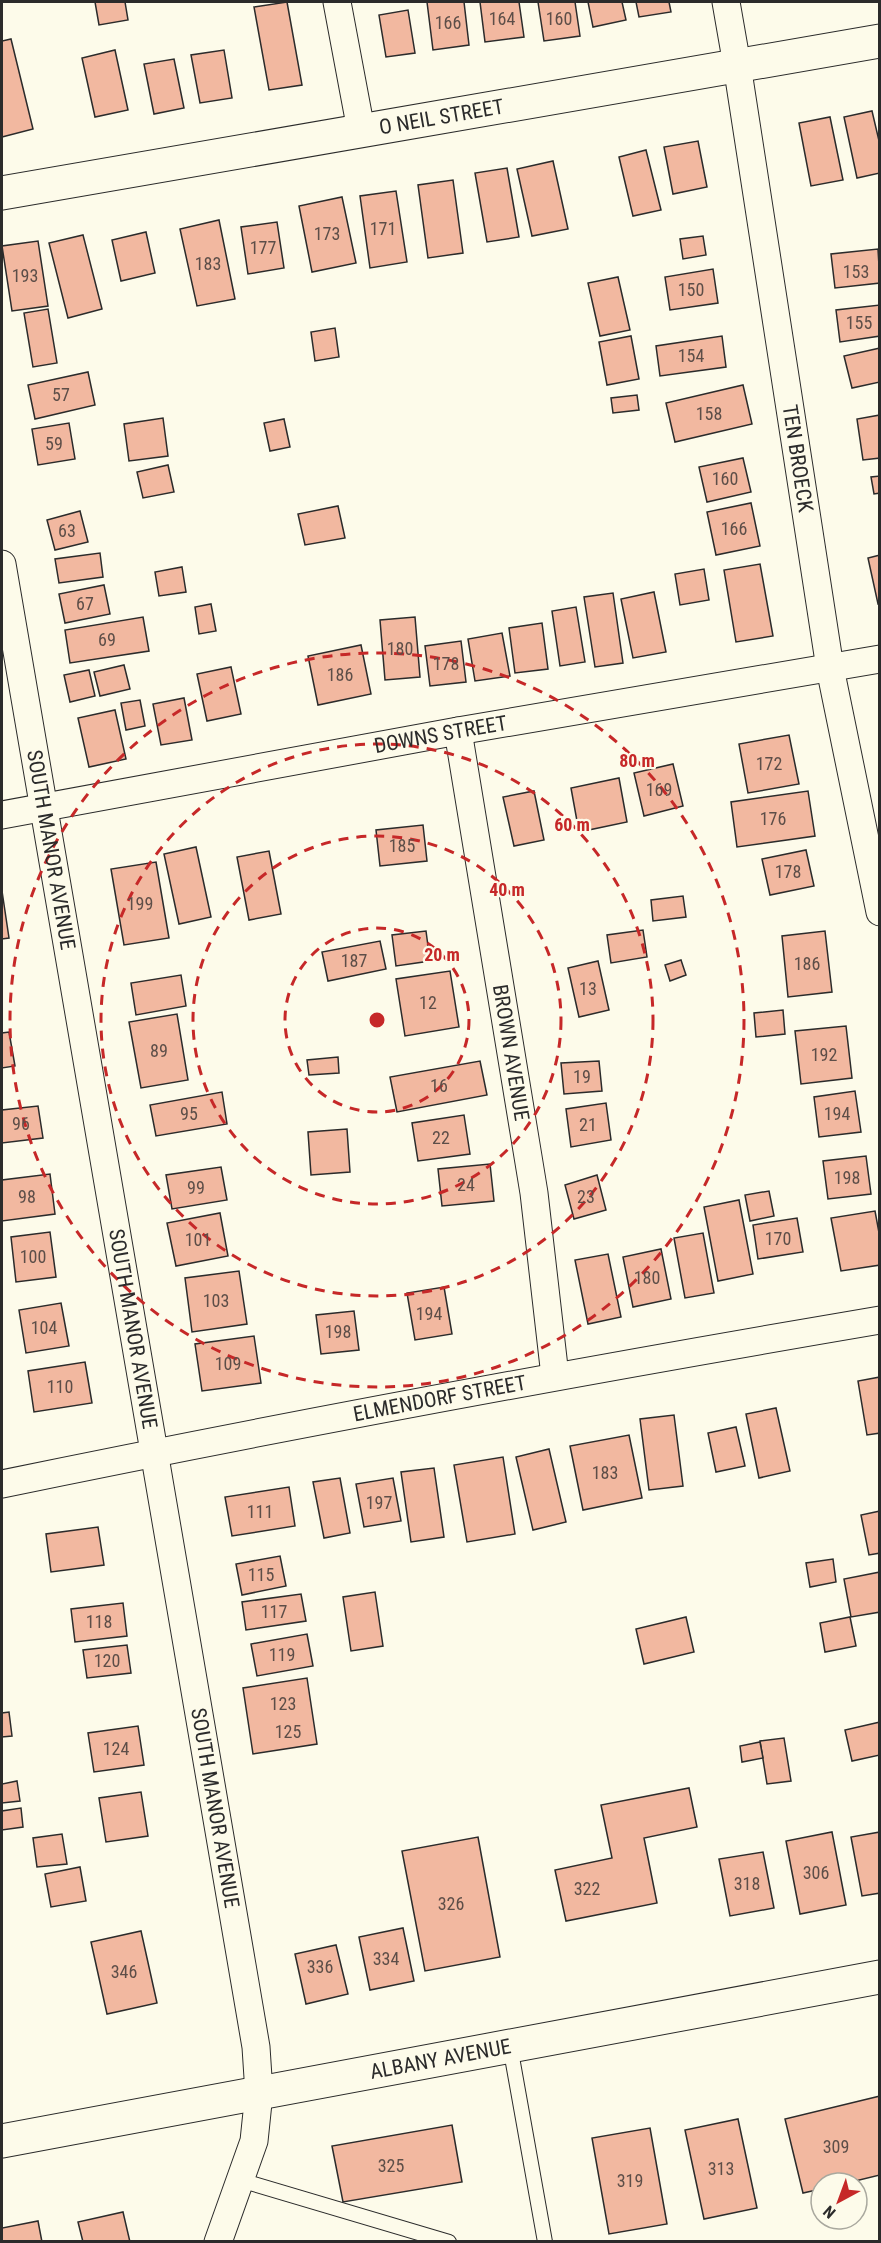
<svg xmlns="http://www.w3.org/2000/svg" width="881" height="2243" font-family="'Roboto Condensed',sans-serif">
<style>
.building{fill:#f2b8a0;stroke:#2b2b2b;stroke-width:1.5}
.lines{fill:none;stroke-linecap:round;stroke-linejoin:round}
.service-casing{stroke:#2b2b2b;stroke-width:16}
.minor-casing{stroke:#2b2b2b;stroke-width:29}
.tertiary-casing{stroke:#2b2b2b;stroke-width:35}
.primary-casing{stroke:#2b2b2b;stroke-width:35}
.service{stroke:#fdfbea;stroke-width:14}
.minor{stroke:#fdfbea;stroke-width:27}
.tertiary{stroke:#fdfbea;stroke-width:33}
.primary{stroke:#fdfbea;stroke-width:33}
.ring{fill:none;stroke:#c62828;stroke-width:3;stroke-dasharray:10 8}
.labels{text-anchor:middle;stroke-width:4.5;stroke-linejoin:round;paint-order:stroke}
.number-label{font-size:18px;fill:#5d4e48}
.street-label{font-size:21px;fill:#2b2b2b;stroke:#fdfbea}
.centre{fill:#c62828;stroke:#fdfbea;stroke-width:3}
.ring-label{font-size:18px;text-anchor:middle;font-weight:bold;fill:#c62828;stroke:#fdfbea;stroke-width:4.5;stroke-linejoin:round;paint-order:stroke}
</style>
<rect width="100%" height="100%" fill="#fdfbea"/>
<g class="building">
<polygon points="95,2 125,2 128,20 99,25"/>
<polygon points="287,2 302,85 269,90 254,7"/>
<polygon points="427,2 464,2 469,45 433,50"/>
<polygon points="480,2 519,2 524,37 485,42"/>
<polygon points="538,2 575,2 580,36 544,41"/>
<polygon points="588,2 622,2 626,20 593,27"/>
<polygon points="636,2 669,2 671,12 639,17"/>
<polygon points="408,10 415,53 386,57 379,15"/>
<polygon points="11,39 33,129 2,137 2,41"/>
<polygon points="115,50 128,110 95,117 82,58"/>
<polygon points="224,50 232,98 200,103 191,55"/>
<polygon points="174,59 184,108 154,114 144,64"/>
<polygon points="872,111 880,145 880,173 857,178 844,117"/>
<polygon points="830,117 843,180 811,186 799,123"/>
<polygon points="698,141 707,187 673,194 664,147"/>
<polygon points="646,150 661,210 633,216 619,157"/>
<polygon points="553,161 568,229 532,236 517,169"/>
<polygon points="507,168 519,237 487,242 475,173"/>
<polygon points="453,180 463,253 428,258 418,185"/>
<polygon points="396,191 407,262 370,268 360,196"/>
<polygon points="342,197 356,263 312,272 299,206"/>
<polygon points="219,220 235,299 197,306 180,229"/>
<polygon points="277,222 284,268 248,274 241,227"/>
<polygon points="146,232 155,273 121,281 112,240"/>
<polygon points="83,235 102,309 68,318 49,243"/>
<polygon points="703,236 706,255 683,259 680,239"/>
<polygon points="38,241 48,306 12,311 2,246"/>
<polygon points="878,249 880,283 835,288 831,254"/>
<polygon points="713,269 718,303 670,310 665,277"/>
<polygon points="618,277 630,330 600,336 588,283"/>
<polygon points="880,305 880,336 840,342 836,310"/>
<polygon points="48,309 57,363 33,367 24,313"/>
<polygon points="335,328 339,357 315,361 311,332"/>
<polygon points="631,336 639,379 607,385 599,342"/>
<polygon points="722,336 726,367 660,376 656,346"/>
<polygon points="880,348 880,382 852,388 844,356"/>
<polygon points="88,372 95,405 35,419 28,385"/>
<polygon points="743,385 752,424 675,442 666,403"/>
<polygon points="637,395 639,410 613,413 611,398"/>
<polygon points="880,415 880,458 863,460 857,419"/>
<polygon points="163,418 168,456 129,461 124,424"/>
<polygon points="284,419 290,447 270,451 264,423"/>
<polygon points="69,423 75,459 38,465 32,429"/>
<polygon points="743,458 751,492 707,502 699,467"/>
<polygon points="168,465 174,492 143,498 137,472"/>
<polygon points="880,476 880,493 874,494 871,477"/>
<polygon points="751,503 760,546 716,555 707,512"/>
<polygon points="338,506 345,538 305,545 298,514"/>
<polygon points="80,511 88,542 55,550 47,520"/>
<polygon points="100,553 103,577 59,583 55,559"/>
<polygon points="880,555 880,603 878,604 868,558"/>
<polygon points="760,564 773,636 736,642 724,570"/>
<polygon points="182,567 186,592 159,596 155,572"/>
<polygon points="704,569 709,600 680,605 675,574"/>
<polygon points="104,585 110,614 65,623 59,594"/>
<polygon points="654,592 666,652 633,658 621,599"/>
<polygon points="613,593 623,663 595,667 584,597"/>
<polygon points="211,604 216,631 199,634 195,607"/>
<polygon points="576,607 585,662 560,666 552,611"/>
<polygon points="143,617 149,651 70,663 65,630"/>
<polygon points="415,617 420,677 385,680 380,620"/>
<polygon points="542,623 548,669 515,673 509,628"/>
<polygon points="502,633 510,676 475,681 468,639"/>
<polygon points="461,641 466,682 430,686 425,646"/>
<polygon points="361,645 371,694 318,705 308,656"/>
<polygon points="124,665 130,689 100,696 94,672"/>
<polygon points="231,667 241,714 207,721 197,674"/>
<polygon points="89,670 95,696 70,702 64,675"/>
<polygon points="184,698 192,740 161,745 153,704"/>
<polygon points="140,700 145,726 126,730 121,703"/>
<polygon points="115,710 126,759 89,767 78,718"/>
<polygon points="789,735 799,784 748,793 739,744"/>
<polygon points="673,764 683,806 644,816 634,773"/>
<polygon points="619,778 627,822 579,832 571,788"/>
<polygon points="534,791 544,840 514,846 503,797"/>
<polygon points="808,791 815,836 737,847 731,802"/>
<polygon points="423,825 427,861 380,866 376,830"/>
<polygon points="196,847 211,917 179,924 164,854"/>
<polygon points="806,850 814,886 770,895 762,859"/>
<polygon points="269,851 281,914 249,920 237,857"/>
<polygon points="156,862 169,938 124,945 111,869"/>
<polygon points="2,891 9,938 2,939"/>
<polygon points="683,896 686,917 653,921 651,900"/>
<polygon points="643,930 647,957 611,963 607,935"/>
<polygon points="426,931 430,961 396,966 392,935"/>
<polygon points="825,931 832,992 788,997 782,936"/>
<polygon points="380,941 386,969 328,981 322,952"/>
<polygon points="681,960 686,975 670,981 665,965"/>
<polygon points="598,961 609,1010 579,1017 568,968"/>
<polygon points="450,971 459,1027 405,1036 396,979"/>
<polygon points="181,975 186,1006 136,1015 131,983"/>
<polygon points="783,1010 785,1034 756,1037 754,1013"/>
<polygon points="177,1014 188,1080 141,1088 129,1022"/>
<polygon points="846,1026 852,1078 801,1084 795,1031"/>
<polygon points="9,1032 15,1066 2,1068 2,1033"/>
<polygon points="338,1057 339,1073 309,1075 307,1060"/>
<polygon points="480,1061 487,1095 397,1112 390,1077"/>
<polygon points="599,1061 602,1091 564,1094 561,1063"/>
<polygon points="855,1091 861,1132 819,1137 814,1097"/>
<polygon points="222,1092 227,1124 156,1136 150,1105"/>
<polygon points="606,1103 611,1140 571,1147 566,1109"/>
<polygon points="38,1106 43,1138 2,1143 2,1110"/>
<polygon points="464,1115 470,1154 418,1161 412,1123"/>
<polygon points="347,1129 350,1172 311,1175 308,1132"/>
<polygon points="866,1156 871,1194 828,1199 823,1161"/>
<polygon points="490,1164 494,1201 442,1206 438,1169"/>
<polygon points="221,1167 227,1200 172,1209 166,1175"/>
<polygon points="50,1174 55,1214 2,1221 2,1180"/>
<polygon points="597,1175 606,1210 574,1219 565,1185"/>
<polygon points="769,1191 774,1216 750,1221 745,1195"/>
<polygon points="739,1200 753,1274 718,1281 704,1207"/>
<polygon points="875,1211 880,1238 880,1265 841,1271 831,1218"/>
<polygon points="220,1213 228,1256 176,1266 167,1223"/>
<polygon points="797,1218 803,1252 758,1259 753,1225"/>
<polygon points="50,1232 56,1277 16,1282 11,1237"/>
<polygon points="703,1233 714,1293 685,1298 674,1238"/>
<polygon points="661,1249 671,1299 633,1307 623,1257"/>
<polygon points="608,1254 621,1317 588,1324 575,1260"/>
<polygon points="239,1271 247,1324 192,1332 185,1278"/>
<polygon points="444,1287 452,1334 415,1340 407,1293"/>
<polygon points="61,1303 69,1346 26,1353 19,1310"/>
<polygon points="354,1311 359,1350 321,1354 316,1315"/>
<polygon points="254,1336 261,1383 202,1391 195,1344"/>
<polygon points="85,1362 92,1403 34,1412 28,1371"/>
<polygon points="880,1377 880,1433 867,1435 858,1381"/>
<polygon points="776,1408 790,1471 759,1478 746,1414"/>
<polygon points="674,1415 683,1486 649,1490 640,1419"/>
<polygon points="736,1427 745,1466 716,1472 708,1433"/>
<polygon points="629,1435 642,1498 583,1510 570,1446"/>
<polygon points="549,1449 566,1522 533,1530 516,1457"/>
<polygon points="503,1457 515,1534 467,1542 454,1465"/>
<polygon points="434,1468 444,1537 411,1542 401,1472"/>
<polygon points="340,1478 350,1533 324,1538 313,1482"/>
<polygon points="393,1478 401,1521 364,1527 356,1484"/>
<polygon points="289,1487 295,1526 232,1536 225,1497"/>
<polygon points="880,1511 880,1553 869,1555 861,1515"/>
<polygon points="98,1527 104,1565 51,1572 46,1534"/>
<polygon points="280,1556 286,1586 242,1595 236,1564"/>
<polygon points="833,1559 836,1582 810,1587 806,1563"/>
<polygon points="880,1572 880,1612 851,1617 844,1579"/>
<polygon points="375,1592 383,1646 351,1651 343,1597"/>
<polygon points="301,1594 306,1621 246,1630 242,1602"/>
<polygon points="123,1603 127,1636 75,1642 71,1609"/>
<polygon points="686,1617 694,1652 644,1664 636,1629"/>
<polygon points="850,1617 856,1646 825,1652 820,1623"/>
<polygon points="307,1634 313,1666 257,1676 251,1644"/>
<polygon points="127,1645 131,1673 87,1678 83,1650"/>
<polygon points="307,1678 317,1744 253,1754 243,1688"/>
<polygon points="9,1712 12,1736 2,1737 2,1713"/>
<polygon points="880,1722 880,1755 852,1761 845,1730"/>
<polygon points="138,1726 144,1765 94,1772 88,1733"/>
<polygon points="784,1738 791,1781 767,1784 760,1741"/>
<polygon points="760,1742 763,1758 742,1762 740,1746"/>
<polygon points="17,1781 20,1801 2,1803 2,1784"/>
<polygon points="689,1788 697,1827 644,1838 657,1903 566,1921 555,1870 612,1858 601,1805"/>
<polygon points="141,1792 148,1836 106,1842 99,1798"/>
<polygon points="21,1808 23,1827 2,1830 2,1811"/>
<polygon points="832,1832 846,1905 800,1914 786,1841"/>
<polygon points="880,1832 880,1893 862,1896 851,1837"/>
<polygon points="62,1834 67,1864 37,1867 33,1838"/>
<polygon points="478,1837 500,1957 425,1971 402,1851"/>
<polygon points="763,1852 774,1908 730,1916 719,1859"/>
<polygon points="80,1867 86,1901 51,1907 45,1874"/>
<polygon points="403,1928 414,1981 370,1990 359,1937"/>
<polygon points="141,1931 157,2003 107,2014 91,1942"/>
<polygon points="336,1945 348,1994 306,2004 295,1954"/>
<polygon points="880,2096 880,2175 847,2183 821,2183 821,2189 803,2193 785,2119"/>
<polygon points="738,2119 757,2208 704,2219 685,2130"/>
<polygon points="452,2125 462,2182 343,2202 332,2146"/>
<polygon points="650,2128 667,2224 609,2234 592,2138"/>
<polygon points="123,2212 130,2242 83,2242 78,2222"/>
<polygon points="38,2221 42,2242 2,2242 2,2228"/>
</g>
<g class="lines">
<defs>
<g id="service">
<polyline points="510,2046 545,2242"/>
<polyline points="240,2180 449,2242"/>
</g>
<g id="minor">
<polyline points="337,2 361,130"/>
<path id="s1" d="M726,2L737,65L830,668L880,912"/>
<path id="s2" d="M2,564L256,2047L259,2093L254,2141L218,2242"/>
<path id="s3" d="M458,731L534,1193L555,1376"/>
<path id="s4" d="M2,815L458,731L880,659"/>
<path id="s5" d="M2,1484C293,1424 586,1370 880,1320"/>
</g>
<g id="tertiary">
<path id="s6" d="M2,193L880,41"/>
</g>
<g id="primary">
<path id="s7" d="M2,2141L880,1977"/>
</g>
</defs>
<use href="#service" class="service-casing"/>
<use href="#minor" class="minor-casing"/>
<use href="#tertiary" class="tertiary-casing"/>
<use href="#primary" class="primary-casing"/>
<use href="#service" class="service"/>
<use href="#minor" class="minor"/>
<use href="#tertiary" class="tertiary"/>
<use href="#primary" class="primary"/>
</g>
<g class="ring">
<circle cx="377" cy="1020" r="92"/>
<circle cx="377" cy="1020" r="184"/>
<circle cx="377" cy="1020" r="276"/>
<circle cx="377" cy="1020" r="367"/>
</g>
<g class="labels">
<g class="number-label">
<text x="502" y="25">164</text>
<text x="559" y="25">160</text>
<text x="448" y="29">166</text>
<text x="383" y="235">171</text>
<text x="327" y="240">173</text>
<text x="263" y="254">177</text>
<text x="208" y="270">183</text>
<text x="856" y="278">153</text>
<text x="25" y="282">193</text>
<text x="691" y="296">150</text>
<text x="859" y="329">155</text>
<text x="691" y="362">154</text>
<text x="61" y="401">57</text>
<text x="709" y="420">158</text>
<text x="54" y="450">59</text>
<text x="725" y="485">160</text>
<text x="734" y="535">166</text>
<text x="67" y="537">63</text>
<text x="85" y="610">67</text>
<text x="107" y="646">69</text>
<text x="400" y="655">180</text>
<text x="446" y="670">178</text>
<text x="340" y="681">186</text>
<text x="769" y="770">172</text>
<text x="659" y="796">169</text>
<text x="773" y="825">176</text>
<text x="402" y="852">185</text>
<text x="788" y="878">178</text>
<text x="140" y="910">199</text>
<text x="354" y="967">187</text>
<text x="807" y="970">186</text>
<text x="588" y="995">13</text>
<text x="428" y="1009">12</text>
<text x="159" y="1057">89</text>
<text x="824" y="1061">192</text>
<text x="582" y="1083">19</text>
<text x="439" y="1092">16</text>
<text x="189" y="1120">95</text>
<text x="837" y="1120">194</text>
<text x="21" y="1130">96</text>
<text x="588" y="1131">21</text>
<text x="441" y="1144">22</text>
<text x="847" y="1184">198</text>
<text x="466" y="1191">24</text>
<text x="196" y="1194">99</text>
<text x="27" y="1203">98</text>
<text x="586" y="1203">23</text>
<text x="778" y="1245">170</text>
<text x="198" y="1246">101</text>
<text x="33" y="1263">100</text>
<text x="647" y="1284">180</text>
<text x="216" y="1307">103</text>
<text x="429" y="1320">194</text>
<text x="44" y="1334">104</text>
<text x="338" y="1338">198</text>
<text x="228" y="1370">109</text>
<text x="60" y="1393">110</text>
<text x="605" y="1479">183</text>
<text x="379" y="1509">197</text>
<text x="260" y="1518">111</text>
<text x="261" y="1581">115</text>
<text x="274" y="1618">117</text>
<text x="99" y="1628">118</text>
<text x="282" y="1661">119</text>
<text x="107" y="1667">120</text>
<text x="283" y="1710">123</text>
<text x="288" y="1738">125</text>
<text x="116" y="1755">124</text>
<text x="816" y="1879">306</text>
<text x="747" y="1890">318</text>
<text x="587" y="1895">322</text>
<text x="451" y="1910">326</text>
<text x="386" y="1965">334</text>
<text x="320" y="1973">336</text>
<text x="124" y="1978">346</text>
<text x="836" y="2153">309</text>
<text x="391" y="2172">325</text>
<text x="721" y="2175">313</text>
<text x="630" y="2187">319</text>
</g>
<g class="street-label">
<text dy="7" stroke="none"><textPath href="#s6" startOffset="446">O NEIL STREET</textPath></text>
<text dy="7" stroke="none"><textPath href="#s1" startOffset="462">TEN BROECK</textPath></text>
<text dy="7" stroke="none"><textPath href="#s4" startOffset="446">DOWNS STREET</textPath></text>
<text dy="7" stroke="none"><textPath href="#s2" startOffset="290">SOUTH MANOR AVENUE</textPath></text>
<text dy="7" stroke="none"><textPath href="#s3" startOffset="326">BROWN AVENUE</textPath></text>
<text dy="7" stroke="none"><textPath href="#s2" startOffset="776">SOUTH MANOR AVENUE</textPath></text>
<text dy="7" stroke="none"><textPath href="#s5" startOffset="446">ELMENDORF STREET</textPath></text>
<text dy="7" stroke="none"><textPath href="#s2" startOffset="1262">SOUTH MANOR AVENUE</textPath></text>
<text dy="7" stroke="none"><textPath href="#s7" startOffset="446">ALBANY AVENUE</textPath></text>
</g>
</g>
<circle cx="377" cy="1020" r="9" class="centre"/>
<g class="ring-label">
<text x="637" y="767">80 m</text>
<text x="572" y="831">60 m</text>
<text x="507" y="896">40 m</text>
<text x="442" y="961">20 m</text>
</g>
<rect width="881" height="2243" fill="none" stroke="#2b2b2b" stroke-width="6"/>
<g transform="translate(839 2201) rotate(221)"><circle r="28" fill="#fdfbea" stroke="#a9a89e" stroke-width="1.5"/>
<path d="M0-4.5L10 22L0 15L-10 22Z" fill="#c62828"/>
<text y="-9" font-size="16" font-weight="bold" text-anchor="middle" fill="#2b2b2b">N</text>
</g>
</svg>
